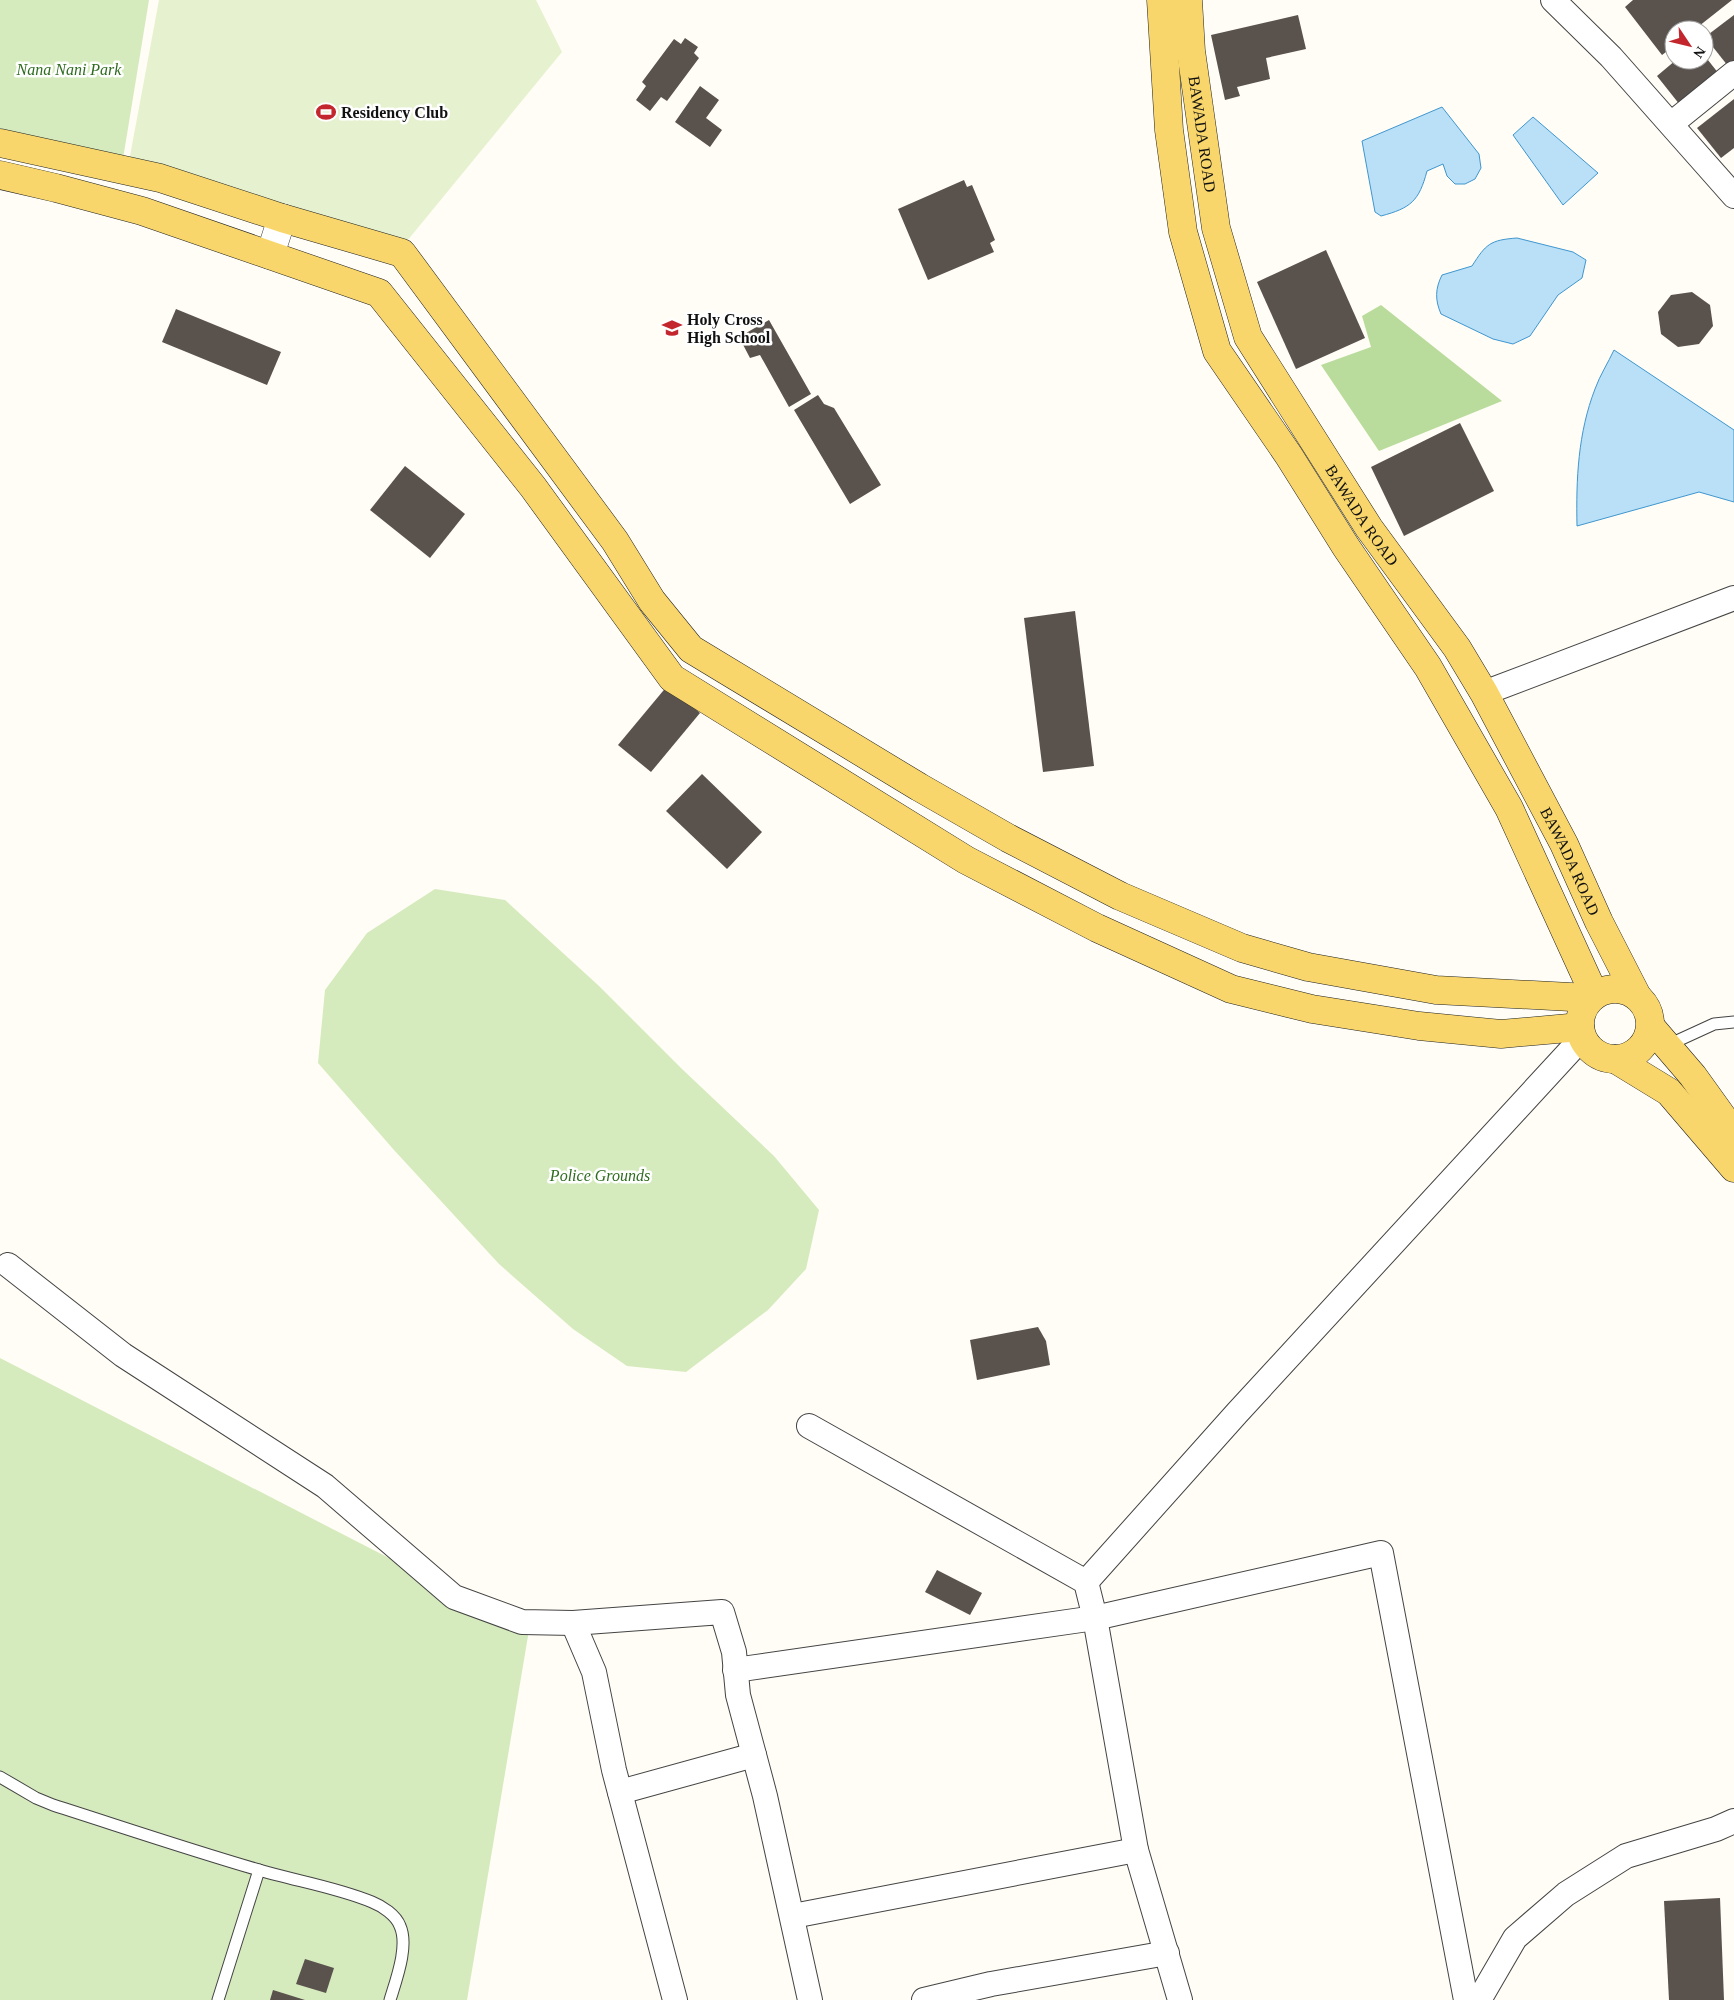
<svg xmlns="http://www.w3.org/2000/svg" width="1734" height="2000" font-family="Georgia,serif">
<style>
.green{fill:#d5ebbd}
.forest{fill:#b9dc9c}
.pitch{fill:#e6f2cf}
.water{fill:#b9e0f7;stroke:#3f96cf}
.building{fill:#5a524d}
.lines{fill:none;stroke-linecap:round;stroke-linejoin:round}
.service-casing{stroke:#444;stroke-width:13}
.minor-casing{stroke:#444;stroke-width:26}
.tertiary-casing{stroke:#444;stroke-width:29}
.primary-casing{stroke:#222;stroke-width:29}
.service{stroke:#fff;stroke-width:11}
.minor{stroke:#fff;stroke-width:24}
.tertiary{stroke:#fff;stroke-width:28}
.primary{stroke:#f9d66b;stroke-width:28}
.labels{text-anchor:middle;stroke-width:5;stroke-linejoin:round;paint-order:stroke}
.park-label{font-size:16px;font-style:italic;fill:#2f6b1f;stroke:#fff}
.poi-label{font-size:16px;font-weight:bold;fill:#111;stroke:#fff;text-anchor:start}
.street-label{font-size:16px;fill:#111;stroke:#fff}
</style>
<rect width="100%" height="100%" fill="#fffdf5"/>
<g class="green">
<polygon points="0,0 149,0 121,171 0,143"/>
<polygon points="435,889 505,900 599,986 682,1069 774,1156 819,1210 806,1269 768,1310 686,1372 627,1366 573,1329 499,1264 394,1150 318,1063 325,990 367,933"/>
<polygon points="0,1358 529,1630 467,2000 0,2000"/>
</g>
<polygon class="forest" points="1381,305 1502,401 1379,451 1321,365 1371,347 1362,316"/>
<polygon class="pitch" points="159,0 536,0 562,52 398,252 127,172"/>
<g class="water">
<path d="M1442,107L1479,154L1481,168L1475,179L1465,184H1455L1447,176L1443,164L1427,171C1419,201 1411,208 1381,216L1375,212L1362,141Z"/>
<polygon points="1533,117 1598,173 1563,205 1513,135"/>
<path d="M1517,238L1573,252L1586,260L1582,278L1558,295L1530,336L1513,344L1493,339L1441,314C1435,300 1435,289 1442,275L1472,266C1486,244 1490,240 1517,238Z"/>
<path d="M1614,350L1734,430V502L1699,492L1577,526C1576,479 1578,433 1595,389C1600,375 1608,363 1614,350Z"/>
</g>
<g class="building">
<polygon points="1633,0 1732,0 1694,30 1674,30 1674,46 1662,55 1625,7"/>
<polygon points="1298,15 1306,49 1266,58 1270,79 1237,87 1240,96 1225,100 1211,35"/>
<polygon points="1734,15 1734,61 1728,66 1705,37"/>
<polygon points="685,38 698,47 694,53 699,58 667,101 661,97 650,111 636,100 646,86 642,82 674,39 681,44"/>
<polygon points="1704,55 1719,74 1680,105 1657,76 1676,60 1704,60"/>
<polygon points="700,86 719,100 706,118 722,130 710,147 675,122"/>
<polygon points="1734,99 1734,148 1721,158 1697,128"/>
<polygon points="964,180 967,187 972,185 995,240 990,243 994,252 928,280 898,209"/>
<polygon points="1326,250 1365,338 1296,369 1257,282"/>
<polygon points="1692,292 1710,305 1713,326 1699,344 1678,347 1661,334 1658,312 1671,295"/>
<polygon points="176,309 281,352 267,385 162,342"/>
<polygon points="769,320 811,394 789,407 760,355 750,358 739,337"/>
<polygon points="818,395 824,404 834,408 881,485 850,504 794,410"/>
<polygon points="1460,423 1494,491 1404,536 1371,467"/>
<polygon points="405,466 465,514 430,558 370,510"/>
<polygon points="1075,611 1094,766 1043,772 1024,618"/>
<polygon points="668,685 700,713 651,772 618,745"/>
<polygon points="702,774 762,832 727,869 666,811"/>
<polygon points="1038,1327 1046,1341 1050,1365 977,1380 970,1340"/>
<polygon points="937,1570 982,1593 970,1615 925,1592"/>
<polygon points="1720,1898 1724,2000 1669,2000 1664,1901"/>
<polygon points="305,1959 334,1968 326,1993 296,1984"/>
<polygon points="273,1990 305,2000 270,2000"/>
</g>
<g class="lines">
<defs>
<g id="service">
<polyline points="1666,1046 1714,1024 1734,1022"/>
<path d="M0,1777L36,1798L53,1805C122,1827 190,1850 259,1870C296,1881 336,1887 372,1902C382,1906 396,1915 400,1926C409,1946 396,1980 390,2000"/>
<polyline points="218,2000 259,1870"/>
</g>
<g id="minor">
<polyline points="1553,0 1611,57 1734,196"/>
<polyline points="1671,124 1734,73"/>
<polyline points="1484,693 1734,598"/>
<polyline points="8,1265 123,1355 325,1486 454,1597 522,1622 573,1623 722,1612 734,1652 738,1695 765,1796 810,2000"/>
<polyline points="809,1426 1086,1582 1095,1618 1136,1850 1180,2000"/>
<polyline points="1086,1582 1237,1413 1582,1038"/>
<polyline points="573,1623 594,1672 614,1770 675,2000"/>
<polyline points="735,1670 1095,1618 1381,1553 1466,2000"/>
<polyline points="620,1792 754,1755"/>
<polyline points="793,1916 1136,1850"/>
<polyline points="924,2000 991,1984 1167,1953"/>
<polyline points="1479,2000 1515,1938 1566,1894 1626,1856 1716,1829 1734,1821"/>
</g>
<polyline id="tertiary" points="270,255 282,218"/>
<g id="primary">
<polyline points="1161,0 1169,130 1183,232 1217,351 1289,456 1346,547 1428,667 1509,808 1594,994"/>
<path id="s1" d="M1188,0L1191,51L1216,228L1248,337L1369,528L1457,648L1484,693L1564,844L1599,922L1637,996"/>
<polyline points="0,143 160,178 282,218 402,253 615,541 652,601 691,649 919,787 1008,838 1120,896 1242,948 1308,967 1436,990 1590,998"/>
<polyline points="0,175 56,188 142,211 379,293 533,487 672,678 966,860 1097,928 1231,989 1312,1009 1419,1026 1501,1034 1580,1027"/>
<circle cx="1615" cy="1024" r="35"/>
<polyline points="1651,1027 1693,1076 1734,1133"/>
<polyline points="1615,1059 1669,1092 1734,1168"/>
</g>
</defs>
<use href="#service" class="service-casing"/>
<use href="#minor" class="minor-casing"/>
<use href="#tertiary" class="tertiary-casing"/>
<use href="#primary" class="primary-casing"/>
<use href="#service" class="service"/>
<use href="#minor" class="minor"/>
<use href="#tertiary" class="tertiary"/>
<use href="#primary" class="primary"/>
</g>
<defs>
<symbol id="stadium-bare" viewBox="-9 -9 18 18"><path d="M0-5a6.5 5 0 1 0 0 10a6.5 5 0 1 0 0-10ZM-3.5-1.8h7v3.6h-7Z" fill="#c4262e" stroke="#fff" stroke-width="2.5" paint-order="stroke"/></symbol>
<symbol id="school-bare" viewBox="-9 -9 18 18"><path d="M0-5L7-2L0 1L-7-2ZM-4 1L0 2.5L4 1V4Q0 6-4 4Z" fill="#c4262e" stroke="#fff" stroke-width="2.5" paint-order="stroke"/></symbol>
</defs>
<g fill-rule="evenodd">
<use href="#stadium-bare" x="312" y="98" width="28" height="28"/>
<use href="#school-bare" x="658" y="314" width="28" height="28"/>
</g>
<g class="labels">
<g class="park-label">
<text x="69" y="75">Nana Nani Park</text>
<text x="600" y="1181">Police Grounds</text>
</g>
<g class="poi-label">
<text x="341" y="118">Residency Club</text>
<text x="687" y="325">Holy Cross<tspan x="687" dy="18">High School</tspan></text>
</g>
<g class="street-label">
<text dy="6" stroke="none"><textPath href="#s1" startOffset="135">BAWADA ROAD</textPath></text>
<text dy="6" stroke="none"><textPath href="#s1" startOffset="555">BAWADA ROAD</textPath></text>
<text dy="6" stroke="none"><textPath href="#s1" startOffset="960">BAWADA ROAD</textPath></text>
</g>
</g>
<g transform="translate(1689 45) rotate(125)"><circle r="24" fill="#ffffff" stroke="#a0a0a0"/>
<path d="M0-4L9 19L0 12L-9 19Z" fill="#c4262e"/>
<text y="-8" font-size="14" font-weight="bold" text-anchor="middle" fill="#111111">N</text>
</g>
</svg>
